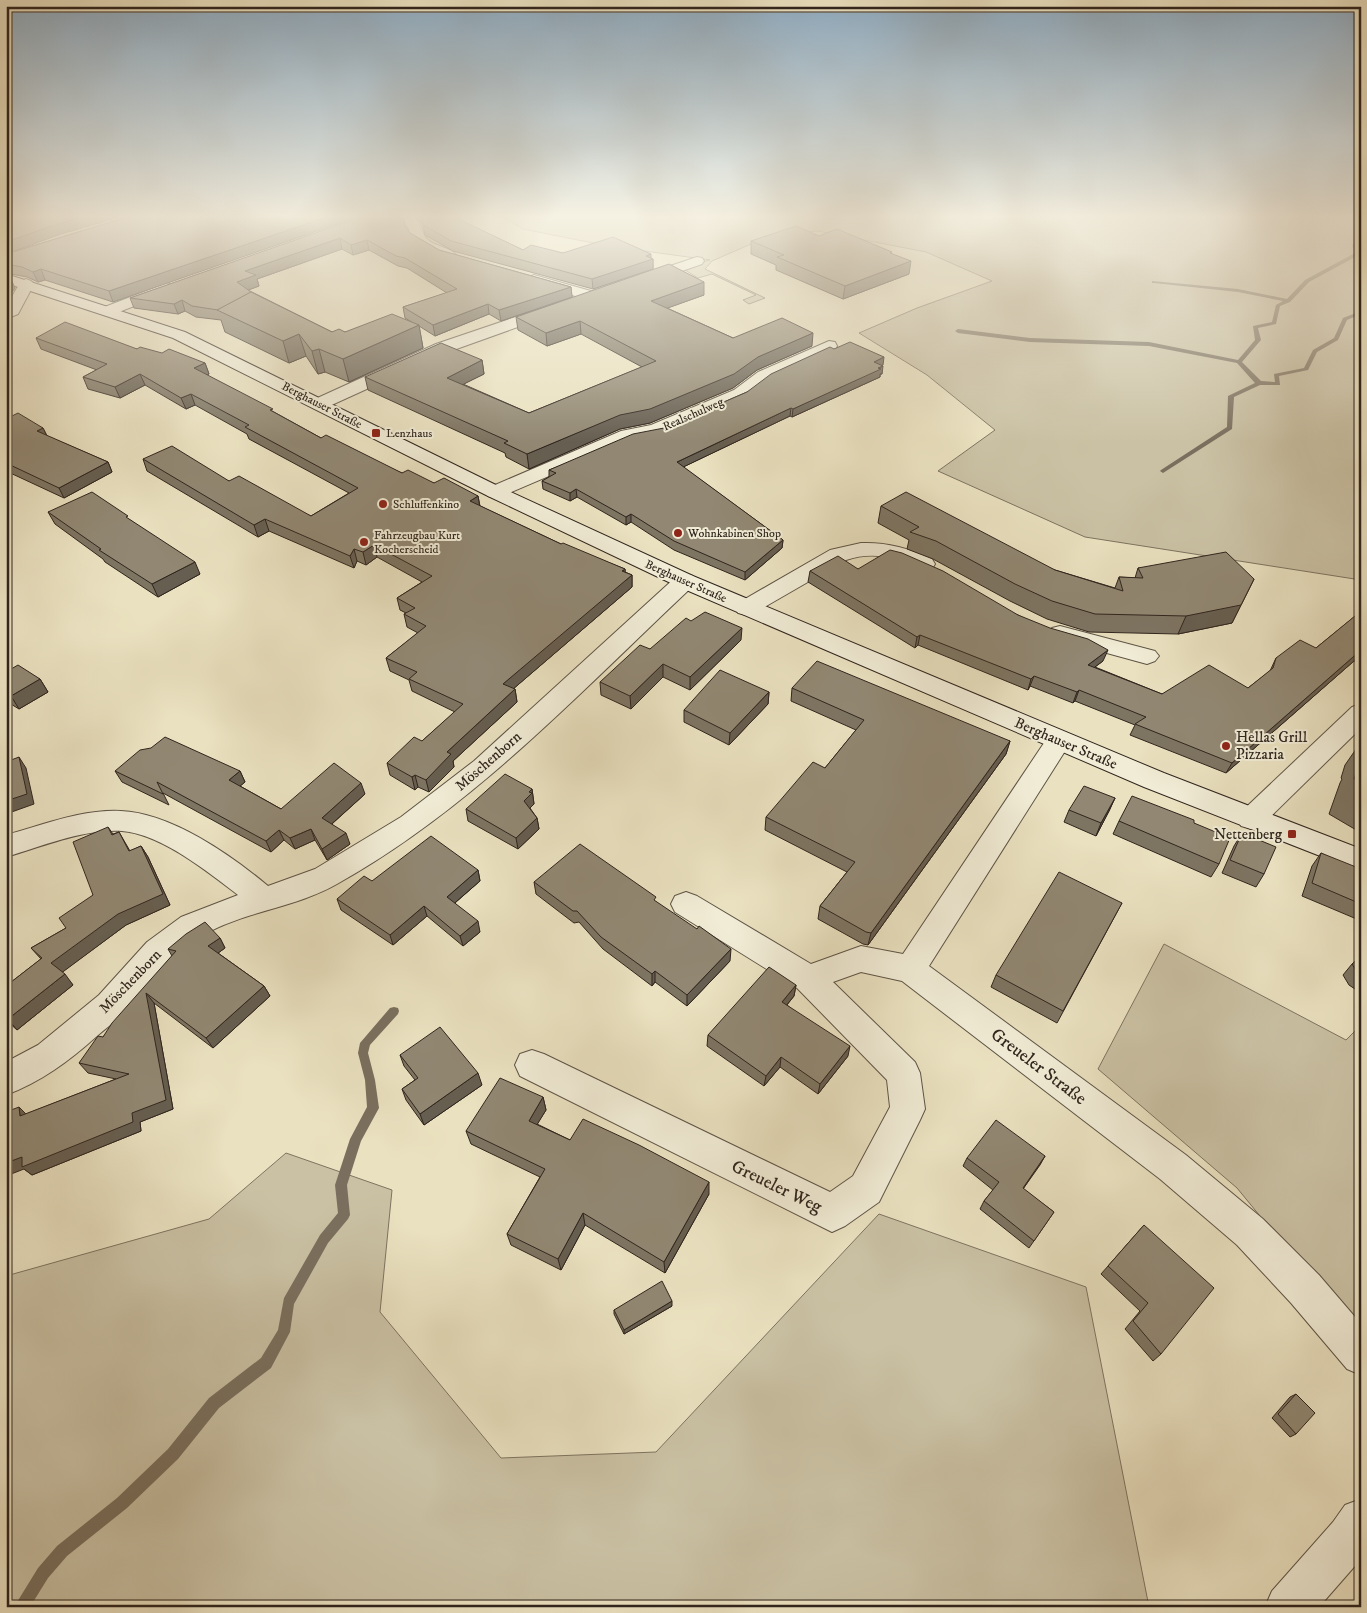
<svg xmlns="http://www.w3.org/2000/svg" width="1367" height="1613" font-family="'IM FELL DW Pica',serif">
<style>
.green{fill:#cac1a4;stroke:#7d7360}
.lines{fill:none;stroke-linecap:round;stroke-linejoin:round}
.stream{fill:#7a6f5e;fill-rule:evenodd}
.street-casing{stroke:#5e5446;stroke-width:2}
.secondary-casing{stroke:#30251d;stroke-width:2}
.street{fill:#f1ecd6;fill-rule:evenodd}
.secondary{fill:#f1ecd6;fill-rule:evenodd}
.wall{fill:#7d7462;stroke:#30251d;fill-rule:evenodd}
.shaded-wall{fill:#665e50;stroke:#30251d}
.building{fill:#918772;stroke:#30251d}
.poi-dot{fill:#8f2418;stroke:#f1ecd6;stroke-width:2}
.labels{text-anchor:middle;stroke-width:4;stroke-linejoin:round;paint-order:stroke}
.far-street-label{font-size:12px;fill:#30251d;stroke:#f1ecd6}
.far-poi-label{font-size:12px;fill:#30251d;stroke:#f1ecd6;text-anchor:start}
.poi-label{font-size:15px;fill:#30251d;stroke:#f1ecd6;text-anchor:start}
.street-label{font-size:15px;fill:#30251d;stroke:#f1ecd6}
.near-street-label{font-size:18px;fill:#30251d;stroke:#f1ecd6}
</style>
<rect width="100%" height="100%" fill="#eae1c0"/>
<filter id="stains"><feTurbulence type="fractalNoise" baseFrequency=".004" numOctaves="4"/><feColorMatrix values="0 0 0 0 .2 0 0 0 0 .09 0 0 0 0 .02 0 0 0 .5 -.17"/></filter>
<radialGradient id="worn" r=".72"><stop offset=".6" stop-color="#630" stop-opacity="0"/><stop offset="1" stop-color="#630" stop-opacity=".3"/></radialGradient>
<g class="green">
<polygon points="501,216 1361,216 1361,580 1085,537 938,471 995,430 927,375 859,333 917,308 992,281 926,252 818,231 774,234 712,261 705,269 765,298 749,304 743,300 756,295 712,274 698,278 685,270 693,264 710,260 608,246 523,229"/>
<polygon points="1164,944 1346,1040 1361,1025 1361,1339 1237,1188 1098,1069"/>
<polygon points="286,1153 392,1190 380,1312 501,1458 656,1452 879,1214 1086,1287 1149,1607 6,1607 6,1276 209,1219"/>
</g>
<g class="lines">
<g class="stream">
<polygon points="1361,239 1361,242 1356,245 1359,255 1309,282 1290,302 1280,306 1276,324 1258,328 1261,340 1242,362 1261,381 1275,382 1274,374 1304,368 1313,350 1334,338 1343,318 1361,311 1361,314 1347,320 1338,340 1317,352 1308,370 1279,376 1280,385 1260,385 1234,397 1232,429 1163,473 1160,471 1161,470 1227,427 1228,396 1255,383 1237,363 1149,346 1030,342 958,333 955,331 958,329 1030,338 1149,342 1238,360 1255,340 1253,326 1272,322 1276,305 1283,301 1238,292 1154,283 1152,283 1152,281 1238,289 1287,299 1305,280 1355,253 1352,245"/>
<polygon points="394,1007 398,1008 399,1011 398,1014 370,1045 368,1053 375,1080 379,1108 361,1141 347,1185 350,1215 348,1219 328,1243 294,1304 290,1332 271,1368 219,1408 178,1459 127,1508 67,1556 48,1578 30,1607 14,1607 38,1568 57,1546 117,1498 168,1449 209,1398 261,1358 278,1330 284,1298 320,1235 338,1213 335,1185 350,1139 367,1107 365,1080 358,1053 360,1043 390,1008"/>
</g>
<defs>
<g id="street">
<path d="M396,216C401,216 408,215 412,217C422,221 421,232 427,239C435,247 451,247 457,256L455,259H445L422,249L412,238L408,227Z"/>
<polygon points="697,257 702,258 704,261 702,264 642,285 637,283 634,280 637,277"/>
<polygon points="534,275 598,293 601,296 598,299 593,301 529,283 526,280 529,277"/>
<polygon points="26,279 31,281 34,284 18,314 6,319 6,307 21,281"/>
<polygon points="167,283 172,285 175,288 172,291 114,314 102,314 100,311 102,308"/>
<polygon points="551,305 557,307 559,310 557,313 448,352 325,408 319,409 313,408 310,404 313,400 436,344"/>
<polygon points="829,341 835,342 837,346 835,350 770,380 746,398 663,434 633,440 502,496 495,498 488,496 485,492 488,488 621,431 651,425 734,390 758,372"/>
<path d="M861,543C886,542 909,548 932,559L935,564L932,569C917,572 907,563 894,559C878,554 861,555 846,560L754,613L746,615L738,613L735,608L738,603L830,550Z"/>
<path d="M685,574L693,576L696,581L693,586C580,692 473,808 337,884C295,908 245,911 203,935C170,953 148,986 123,1013C115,1022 105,1029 97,1036C69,1061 41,1082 6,1095V1062L38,1045L99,995L147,942L181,917L238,895C208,872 161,834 122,831C83,829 43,846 6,857V835C43,825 82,809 121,811C171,813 231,855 268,886L315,869L401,817L474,761L677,576Z"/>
<polygon points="1060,626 1155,651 1159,656 1155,661 1147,664 1052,638 1048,633 1052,628"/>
<polygon points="1361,704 1361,728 1261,826 1251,829 1241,826 1237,819 1241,812 1352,707"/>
<polygon points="1059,731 1068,734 1072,740 929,966 1186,1155 1263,1219 1319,1275 1361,1324 1361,1375 1347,1369 1291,1303 1237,1245 1160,1179 902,981 861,972 833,982 915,1062 920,1073 925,1109 920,1120 879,1202 845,1226 832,1232 520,1076 515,1065 520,1054 532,1050 544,1054 830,1192 853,1176 890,1107 887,1080 797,988 675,912 671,904 675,896 686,892 697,896 811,964 861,946 903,954 1050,734"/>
<polygon points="1361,1499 1361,1559 1319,1607 1265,1607 1272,1591 1333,1522 1345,1505"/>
</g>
<polygon id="secondary" points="6,274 185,332 502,488 693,576 1164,773 1361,849 1361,872 1144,787 677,586 488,496 173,338 6,283"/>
</defs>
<use href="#street" class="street-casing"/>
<use href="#secondary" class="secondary-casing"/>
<use href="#street" class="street"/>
<use href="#secondary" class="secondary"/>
</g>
<g class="wall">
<polygon points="131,216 113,302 45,280 38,282 27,277 6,273 6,254"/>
<path d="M366,216L406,228L410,233L439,250L571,287L572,297L501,321L489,314L435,336L419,326L423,348L349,382L325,372L318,374L306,356L289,363L225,332L221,320L196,317L185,311L178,314L134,308L130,298ZM342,249L353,255L369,250L398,266L407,268L447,293L403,307L405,318L415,324L345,332H332L248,290L259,286L257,279Z"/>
<polygon points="414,216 460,216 461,217 456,218 523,250 563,253 651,258 653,259 653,269 593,289 453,251 425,235 423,224"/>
<polygon points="819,236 892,254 909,274 843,299 776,270 776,265 751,254 751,241"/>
<polygon points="704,295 667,308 733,338 812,346 757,370 733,388 650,423 620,429 529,469 506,457 505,453 368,390 365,377 482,360 484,374 463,384 529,413 642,367 581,334 547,346 518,330 516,317"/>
<polygon points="36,338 137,349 205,363 209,374 207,375 321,438 402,473 434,483 478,496 480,506 561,544 625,569 625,572 632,575 632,587 513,689 515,689 517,702 453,761 454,767 429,792 418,787 415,790 390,775 387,763 422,741 455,712 412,691 409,680 390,671 386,658 418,633 407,627 404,614 406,613 400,610 397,598 422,582 377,557 366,565 357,561 354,568 269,531 258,537 147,471 143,459 229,481 311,516 349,493 249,439 247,434 195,405 186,409 145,385 120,398 88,389 83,377 97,370 41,349"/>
<polygon points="834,349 883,365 881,365 882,374 880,374 880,377 792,417 790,416 683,467 783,540 782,548 745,580 674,550 631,522 626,525 577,497 570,501 543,489 542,481 549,477 549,470 664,428 747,392"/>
<polygon points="6,419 43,428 47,436 108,462 112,472 64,498 6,471"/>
<polygon points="881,506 1055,570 1115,588 1119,577 1135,578 1138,568 1254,579 1232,623 1178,634 1089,632 1047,619 1010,601 933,559 907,549 909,540 878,523"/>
<polygon points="48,512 130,520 200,574 158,597 105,562 103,559 55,524"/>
<polygon points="858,569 1018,615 1103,661 1095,667 1162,694 1248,688 1270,671 1276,658 1316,648 1359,613 1358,612 1361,607 1361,661 1358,663 1354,661 1226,773 1130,735 1135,725 1075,701 1073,703 1030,686 1028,690 918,645 915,648 808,582 810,571"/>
<polygon points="741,640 690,690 663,677 631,709 601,695 600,682 650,649"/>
<polygon points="6,672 40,679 48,692 19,709 6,701"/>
<polygon points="792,688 1010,741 1006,754 868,945 863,944 818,919 820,906 847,872 765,830 766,817 825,768 856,730 791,701"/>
<polygon points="769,692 768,704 729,745 684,722 684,710"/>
<polygon points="1361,742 1361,828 1358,831 1329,814 1340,783 1342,779 1341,778 1345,765"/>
<polygon points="115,771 240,771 245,782 240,786 281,809 365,794 332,824 350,844 327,860 315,840 295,849 284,840 271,852 163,793 169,805 122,782"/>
<polygon points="532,789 534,804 530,808 537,818 539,829 518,849 468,821 466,809"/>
<polygon points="1115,798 1109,811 1096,836 1064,822 1069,810"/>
<polygon points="1119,821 1194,823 1219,864 1211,877 1113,834"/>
<polygon points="108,827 113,834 119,832 130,851 141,846 148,857 170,905 126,925 62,972 73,985 17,1030 6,1020 6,986 41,959 31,948 66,928 93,895"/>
<polygon points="1242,833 1264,874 1256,887 1222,873 1234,846"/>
<polygon points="1321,853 1361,874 1361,918 1359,920 1302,896 1312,866"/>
<polygon points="478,870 480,881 455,903 480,932 463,946 427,916 393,945 341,910 337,899 372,881"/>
<polygon points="534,882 656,902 730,961 687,1006 655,982 652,986 603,949 579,922 574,923 536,894"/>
<polygon points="1122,903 1057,1023 991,987 996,975"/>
<polygon points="220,938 225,948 218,953 264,986 270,996 213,1048 154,1003 173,1109 140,1122 141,1131 32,1175 24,1169 19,1107 26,1114 116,1079 88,1073 79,1063 103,1037 172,956 168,949"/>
<polygon points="1361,956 1361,993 1349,985 1343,975 1352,964"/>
<polygon points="796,985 794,996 787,1005 848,1056 818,1094 780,1067 764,1086 707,1046 708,1035"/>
<polygon points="400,1055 482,1085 424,1125 406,1100 402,1089 415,1080 404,1066"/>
<polygon points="543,1097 546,1110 537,1124 570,1140 709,1194 665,1273 585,1225 561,1270 511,1245 507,1234 540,1177 471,1144 466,1131"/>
<polygon points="1045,1156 1023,1189 1054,1212 1029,1248 980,1209 984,1201 993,1190 963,1166 967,1158"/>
<polygon points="1144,1225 1161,1354 1153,1361 1125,1329 1140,1311 1101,1274"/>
<polygon points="672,1306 624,1334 614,1314 614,1310"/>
<polygon points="1296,1394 1296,1434 1290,1437 1272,1418 1290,1397"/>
</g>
<g class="shaded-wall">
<polygon points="86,216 123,216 61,234 6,254 6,242 57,224"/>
<polygon points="330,216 360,216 113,302 109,291"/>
<polygon points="340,238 342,249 257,279 259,286 240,293 237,282 245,271"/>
<polygon points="367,240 369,250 353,255 351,245"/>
<polygon points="651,254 651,259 653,259 653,269 593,289 592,279"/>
<polygon points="911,261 909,274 843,299 845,286"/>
<polygon points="41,269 45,280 38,282 33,272"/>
<polygon points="10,277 15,288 13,291 6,293 6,281"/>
<polygon points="704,282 704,295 651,314 651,301"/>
<polygon points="571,287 572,297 501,321 499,310"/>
<polygon points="182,300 185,311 178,314 174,304"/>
<polygon points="488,304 489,314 435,336 433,325"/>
<polygon points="580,321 581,334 547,346 546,333"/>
<polygon points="419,325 423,348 349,382 343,359"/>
<polygon points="813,333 812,346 757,370 733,388 650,423 620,429 529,469 527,454"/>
<polygon points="299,334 306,356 289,363 283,341"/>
<polygon points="319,349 325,372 318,374 312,351"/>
<polygon points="884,357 883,365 873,369 874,362"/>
<polygon points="482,360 484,374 450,391 447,378"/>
<polygon points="205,363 209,374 198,379 194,368"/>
<polygon points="883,366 882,374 880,374 880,377 792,417 793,409"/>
<polygon points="140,374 145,385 120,398 115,387"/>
<polygon points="191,394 195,405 186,409 181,398"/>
<polygon points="791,408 790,416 677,470 677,462"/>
<polygon points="43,428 48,438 37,431"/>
<polygon points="108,462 112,472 64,498 59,488"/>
<polygon points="576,489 577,497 570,501 570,493"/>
<polygon points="478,496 480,508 470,501"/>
<polygon points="631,514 631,522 626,525 626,517"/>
<polygon points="265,519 269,531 258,537 254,525"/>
<polygon points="783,540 782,548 745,580 745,572"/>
<polygon points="374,545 377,557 366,565 363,552"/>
<polygon points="354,549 357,561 354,568 350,556"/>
<polygon points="195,562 200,574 158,597 152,584"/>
<polygon points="625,569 626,580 632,575 632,587 505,696 503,684"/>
<polygon points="1254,579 1232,623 1178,634 1186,616"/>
<polygon points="742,628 741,640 690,690 690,677"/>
<polygon points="920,635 918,645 915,648 917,637"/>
<polygon points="1108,650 1103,661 1084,675 1088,665"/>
<polygon points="1361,650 1354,661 1226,773 1232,763"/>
<polygon points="663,664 663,677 631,709 630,696"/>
<polygon points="1034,676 1030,686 1028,690 1031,679"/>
<polygon points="40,679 48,692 19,709 11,696"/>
<polygon points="515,689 517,702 453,761 454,767 429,792 426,780 447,752"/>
<polygon points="1079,690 1075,701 1073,703 1077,692"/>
<polygon points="769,692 768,704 729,745 730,733"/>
<polygon points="1010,741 1006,754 868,945 871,933"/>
<polygon points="19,757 26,768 34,804 6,814 6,801"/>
<polygon points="240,771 245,782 234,791 229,780"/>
<polygon points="415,775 418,787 415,790 412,777"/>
<polygon points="361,783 365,794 326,829 322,818"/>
<polygon points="532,789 534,804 526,812 524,801 529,792"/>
<polygon points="1115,798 1109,811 1096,836 1101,823"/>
<polygon points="537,818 539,829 518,849 516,838"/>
<polygon points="311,829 315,840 295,849 290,838"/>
<polygon points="279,830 284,840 271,852 266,841"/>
<polygon points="346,833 350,844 327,860 322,849"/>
<polygon points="141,846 148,857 170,905 126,925 60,974 51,963"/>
<polygon points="478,870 480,881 450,907 447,897"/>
<polygon points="424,906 427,916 393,945 390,935"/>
<polygon points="478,921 480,932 463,946 460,936"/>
<polygon points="220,938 225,948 214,956 208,946"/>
<polygon points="731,949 730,961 687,1006 687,995"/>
<polygon points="655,971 655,982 652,986 652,974"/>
<polygon points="65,974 73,985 17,1030 8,1019"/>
<polygon points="796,985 794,996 780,1013 782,1002"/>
<polygon points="264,986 270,996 213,1048 206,1038"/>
<polygon points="146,993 154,1003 173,1109 140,1122 141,1131 32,1175 24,1169 6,1176 6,1163 132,1113"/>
<polygon points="850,1046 848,1056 818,1094 820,1084"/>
<polygon points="781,1057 780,1067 764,1086 766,1076"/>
<polygon points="478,1073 482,1085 424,1125 420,1114"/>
<polygon points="543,1097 546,1110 532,1133 529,1121"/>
<polygon points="19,1107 29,1117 20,1116"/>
<polygon points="1045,1156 1040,1165 1018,1196 1023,1188"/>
<polygon points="709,1182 709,1194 665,1273 664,1262"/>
<polygon points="583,1213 585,1225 561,1270 558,1259"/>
<polygon points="672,1301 672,1306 624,1334 624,1330"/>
</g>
<g class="building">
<polygon points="6,216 86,216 57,224 6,242"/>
<polygon points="131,216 330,216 109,291 41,269 33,272 22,267 6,264 6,254"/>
<polygon points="366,216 402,216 404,218 405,226 410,233 439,250 571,287 499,310 488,304 433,325 403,307 457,289 405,258 396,256 367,240 351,245 340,238 245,271 256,275 237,282 251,292 218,310 192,306 182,300 174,304 130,298 358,218"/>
<polygon points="422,216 452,216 523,250 531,245 563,253 613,237 651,254 646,256 653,259 592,279 451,241 423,225"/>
<polygon points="796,226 819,236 837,229 892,252 890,253 911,261 845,286 777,257 784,255 751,241"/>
<polygon points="669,264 704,282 651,301 733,338 782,318 813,333 758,357 734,374 650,409 620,415 527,454 504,443 508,441 365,377 441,343 482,360 447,378 529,413 656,361 580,321 546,333 516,317"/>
<polygon points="6,276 10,277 9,280 6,281"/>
<polygon points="251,292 332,332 339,329 345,332 392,314 419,325 343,359 319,349 312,351 299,334 283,341 217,310"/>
<polygon points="65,322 137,349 140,347 162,353 169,349 205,363 194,368 273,409 270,410 321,438 326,435 402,473 408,470 434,483 444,478 478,496 470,501 561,544 563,543 625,569 622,571 632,575 503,684 515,689 447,752 451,754 426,780 415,775 412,777 387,763 414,737 422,741 463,704 409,679 417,672 386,658 426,626 404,614 415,608 397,598 432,576 374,545 363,552 354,549 350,556 265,519 254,525 143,459 172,446 229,481 239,476 311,516 358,488 245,427 249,425 191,394 181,398 140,374 115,387 83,377 107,364 36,338"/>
<polygon points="850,342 884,357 874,362 883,366 878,368 881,369 793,409 791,408 677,462 783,540 745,572 674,541 631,514 626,517 576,489 570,493 542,481 556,473 549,470 633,434 664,428 747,392 771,374 830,347 834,349"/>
<polygon points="18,413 43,428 37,431 108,462 59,488 6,463 6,419"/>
<polygon points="92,492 128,516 126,517 195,562 152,584 99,550 101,549 48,512"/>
<polygon points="906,492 1055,570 1123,591 1119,577 1143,578 1138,568 1226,552 1254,579 1241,605 1186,616 1095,614 1052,601 1015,584 936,541 910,532 919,527 881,506"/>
<polygon points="890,550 902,553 943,571 1018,615 1050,628 1088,639 1108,650 1088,665 1162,694 1209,665 1248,688 1273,668 1276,658 1300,640 1316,648 1361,611 1361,650 1232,763 1135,724 1146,717 1079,690 1077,692 1034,676 1031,679 920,635 917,637 810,571 838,556 858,569"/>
<polygon points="705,612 742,628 690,677 663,664 630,696 600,682 640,645 650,649 686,618 691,621"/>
<polygon points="817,661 1010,741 871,933 866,932 820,906 855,862 766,817 813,762 825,768 864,720 792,688"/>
<polygon points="18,665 40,679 11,696 6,693 6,672"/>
<polygon points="720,670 769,692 730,733 684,710"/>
<polygon points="165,737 240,771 229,780 281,809 334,763 361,783 322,818 346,833 322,849 311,829 290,838 279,830 266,841 157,782 163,794 115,771 140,750 151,748"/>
<polygon points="19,757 27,794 6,801 6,762"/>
<polygon points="1361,757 1361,782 1354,779"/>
<polygon points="505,774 532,789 529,792 532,793 524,801 537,818 516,838 466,809"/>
<polygon points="1084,786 1115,798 1101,823 1069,810"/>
<polygon points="1132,796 1194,820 1194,823 1230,838 1219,864 1119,821"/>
<polygon points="108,827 112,835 119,832 129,851 141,846 163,894 118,914 51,963 65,974 8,1019 6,1018 6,986 42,958 31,948 66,928 59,918 93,895 73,842"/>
<polygon points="1242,833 1276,847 1264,874 1230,860"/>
<polygon points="431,836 478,870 447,897 478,921 460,936 424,906 390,935 337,899 364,876 372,881"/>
<polygon points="580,844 656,897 654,900 697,929 699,926 731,949 687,995 655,971 652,974 601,937 577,911 573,911 534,882"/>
<polygon points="1321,853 1361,869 1361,904 1312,883"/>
<polygon points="1059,872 1122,903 1063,1011 996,975"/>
<polygon points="205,922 220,938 208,946 264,986 206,1038 146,993 166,1100 132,1113 133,1122 22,1167 22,1157 6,1163 6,1112 19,1107 20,1116 129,1074 79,1063 98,1036 103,1037 112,1023 176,951 168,949 186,934"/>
<polygon points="1361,956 1361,976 1359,975 1352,964"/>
<polygon points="769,967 796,985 782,1002 850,1046 820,1084 781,1057 766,1076 708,1035"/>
<polygon points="440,1027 478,1073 420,1114 402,1089 418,1078 400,1055"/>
<polygon points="500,1078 543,1097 529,1121 570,1140 583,1119 639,1145 709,1182 664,1262 583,1213 558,1259 507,1234 545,1169 466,1131"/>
<polygon points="996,1120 1045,1156 1023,1188 1054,1212 1034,1241 984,1201 999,1182 967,1158"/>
<polygon points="1144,1225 1214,1288 1161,1354 1133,1321 1148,1303 1108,1266"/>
<polygon points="662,1281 672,1301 624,1330 614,1310"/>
<polygon points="1296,1394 1315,1413 1296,1434 1278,1414"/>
</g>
<linearGradient id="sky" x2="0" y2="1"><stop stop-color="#8facc2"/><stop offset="0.49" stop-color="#f6f2e3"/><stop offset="1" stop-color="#f6f2e3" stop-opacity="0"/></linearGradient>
<rect width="1367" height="442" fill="url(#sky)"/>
<g class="poi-dot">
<rect x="371" y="428" width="10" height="10" rx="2.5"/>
<circle cx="383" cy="504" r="5"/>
<circle cx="678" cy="533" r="5"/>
<circle cx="364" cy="542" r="5"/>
<circle cx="1226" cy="746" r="5"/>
<rect x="1287" y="829" width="10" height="10" rx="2.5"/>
</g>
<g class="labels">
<g class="far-street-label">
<text transform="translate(322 405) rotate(27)" y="4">Berghauser Straße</text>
<text transform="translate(693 414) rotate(-24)" y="4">Realschulweg</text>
<text transform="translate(686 581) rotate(24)" y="4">Berghauser Straße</text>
</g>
<g class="far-poi-label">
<text x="386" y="437">Lenzhaus</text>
<text x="393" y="508">Schluffenkino</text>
<text x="688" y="537">Wohnkabinen Shop</text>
<text x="374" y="539">Fahrzeugbau Kurt<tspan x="374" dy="14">Kocherscheid</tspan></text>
</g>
<g class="poi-label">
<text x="1236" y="742">Hellas Grill<tspan x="1236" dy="17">Pizzaria</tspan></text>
<text x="1282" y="839" text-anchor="end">Nettenberg</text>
</g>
<g class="street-label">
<text transform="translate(1066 743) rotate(23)" y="5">Berghauser Straße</text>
<text transform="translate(488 761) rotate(-41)" y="5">Möschenborn</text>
<text transform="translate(130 981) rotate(-46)" y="5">Möschenborn</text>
</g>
<g class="near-street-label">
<text transform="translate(1039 1066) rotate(37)" y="6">Greueler Straße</text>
<text transform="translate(777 1186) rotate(26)" y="6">Greueler Weg</text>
</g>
</g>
<rect width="1367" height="1613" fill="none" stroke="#eae1c0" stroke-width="25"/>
<rect x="8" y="8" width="1352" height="1598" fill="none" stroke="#30251d" stroke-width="2.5"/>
<rect x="12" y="12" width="1342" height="1588" fill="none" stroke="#30251d"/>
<rect width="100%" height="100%" filter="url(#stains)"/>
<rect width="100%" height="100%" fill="url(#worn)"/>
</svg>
